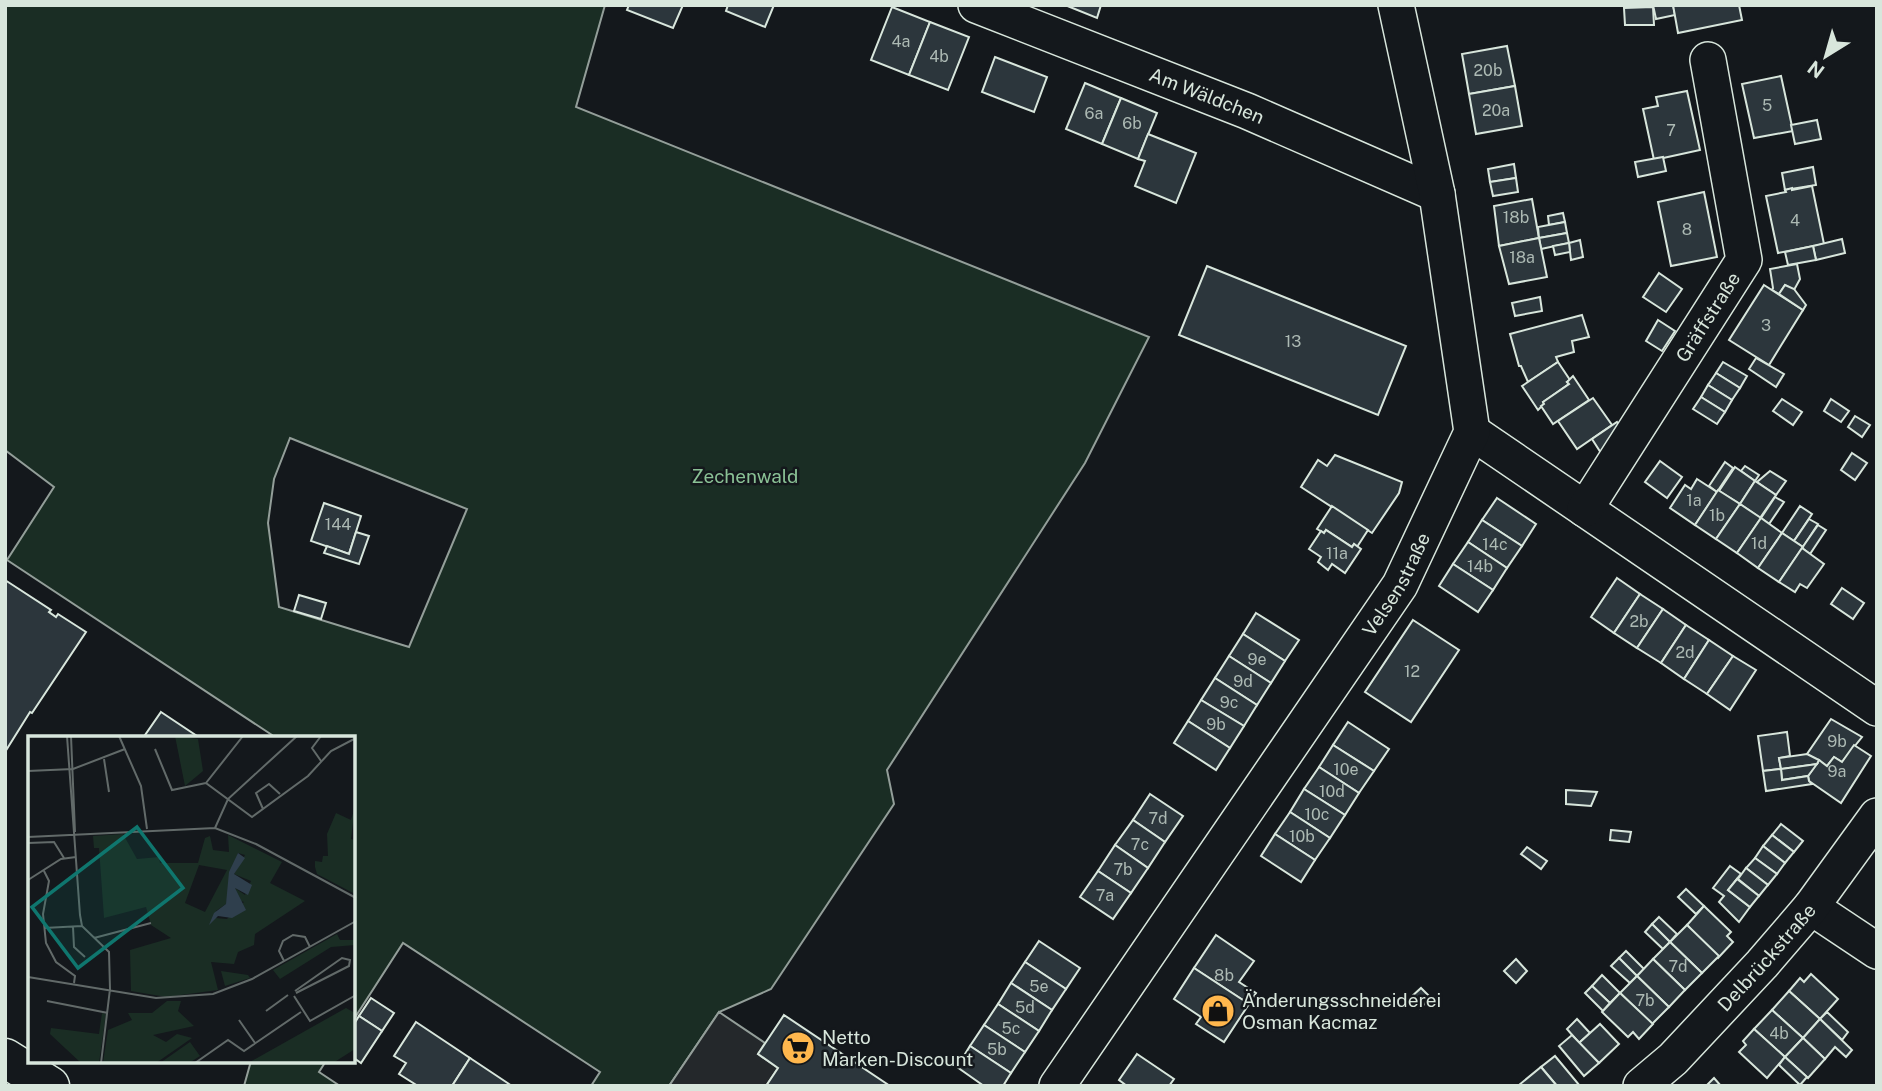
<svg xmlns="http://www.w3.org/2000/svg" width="1882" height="1091" font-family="'Public Sans',sans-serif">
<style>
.green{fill:#1a2d24;stroke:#939e99;stroke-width:2;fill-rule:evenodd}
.parking{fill:#24282b;stroke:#939e99;stroke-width:2}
.building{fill:#2c363c;stroke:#d8e6dc;stroke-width:2}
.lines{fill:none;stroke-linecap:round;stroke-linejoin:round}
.minor-casing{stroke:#d8e6dc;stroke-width:38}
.major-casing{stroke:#d8e6dc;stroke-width:41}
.minor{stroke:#14181c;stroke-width:35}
.major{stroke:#14181c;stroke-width:38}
.labels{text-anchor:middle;stroke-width:5;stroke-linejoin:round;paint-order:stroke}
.number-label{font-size:16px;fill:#adbab4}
.street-label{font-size:19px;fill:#d8e6dc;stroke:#14181c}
.park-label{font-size:19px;fill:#8ac095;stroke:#14181c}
.poi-label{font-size:19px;fill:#d8e6dc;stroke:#14181c;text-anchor:start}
.inset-road{fill:none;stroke:#626a69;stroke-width:2}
.view{fill:#0f766e;fill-opacity:0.15;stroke:#0f766e;stroke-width:3.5}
.inset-edge{fill:none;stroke:#d8e6dc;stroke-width:3.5}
</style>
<rect width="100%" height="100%" fill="#14181c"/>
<g class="green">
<path d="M5,5H605L576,107L1149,337L1085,463L887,770L894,804L771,989L719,1012L669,1086H591L600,1072L403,943L354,1019V738L272,737V735L7,560L54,487L5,450ZM290,438L467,509L409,647L279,607L268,523L274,479Z"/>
<polygon points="251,1061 326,1061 319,1072 340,1086 244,1086"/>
</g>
<polygon class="parking" points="719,1012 765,1043 758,1054 778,1068 766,1086 669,1086"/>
<g class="building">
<polygon points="629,5 683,5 673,28 627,10"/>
<polygon points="728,5 774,5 765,27 726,11"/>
<polygon points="1065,5 1101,5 1097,18"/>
<polygon points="1653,5 1673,5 1675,15 1656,19"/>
<polygon points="1673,5 1739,5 1742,20 1678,33"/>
<polygon points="892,7 930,22 909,75 871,60"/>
<polygon points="1653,7 1654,25 1625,25 1624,8"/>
<polygon points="930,22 969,37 948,90 909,75"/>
<polygon points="1507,46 1515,86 1469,94 1462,54"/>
<polygon points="995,57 1047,77 1034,112 982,92"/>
<polygon points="1781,76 1793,131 1754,138 1742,84"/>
<polygon points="1085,83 1121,98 1102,144 1066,129"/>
<polygon points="1515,86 1522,126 1476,134 1469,94"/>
<polygon points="1687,91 1700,150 1654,160 1643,109 1658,106 1656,97"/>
<polygon points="1121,98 1157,113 1138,159 1102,144"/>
<polygon points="1817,120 1821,139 1795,144 1791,125"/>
<polygon points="1148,134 1196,153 1176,203 1135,186 1145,161 1138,159"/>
<polygon points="1663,157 1666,171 1638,177 1635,162"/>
<polygon points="1514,164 1516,178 1490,182 1488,169"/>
<polygon points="1813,167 1816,185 1785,190 1782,173"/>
<polygon points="1516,178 1518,192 1493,196 1490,182"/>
<polygon points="1812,186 1824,244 1778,253 1766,196 1786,192 1785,190 1792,188 1792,190"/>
<polygon points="1704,192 1717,257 1671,266 1658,202"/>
<polygon points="1532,199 1539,238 1499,246 1494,206"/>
<polygon points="1563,213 1565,222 1549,225 1548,216"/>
<polygon points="1565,222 1567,233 1539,238 1538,227"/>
<polygon points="1567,233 1569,243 1541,249 1539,238"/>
<polygon points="1539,238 1547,277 1509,284 1499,246"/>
<polygon points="1842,239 1845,253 1816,260 1813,246"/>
<polygon points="1580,240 1583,257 1571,260 1569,243"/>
<polygon points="1569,243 1570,252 1555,255 1553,246"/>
<polygon points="1813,246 1816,260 1788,265 1785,252"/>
<polygon points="1797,264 1800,279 1794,290 1785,285 1779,294 1772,290 1773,288 1770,269"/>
<polygon points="1207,266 1406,346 1378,415 1179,335"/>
<polygon points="1659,273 1682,289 1666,312 1643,297"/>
<polygon points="1764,285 1803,310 1769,365 1729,340"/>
<polygon points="1785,285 1794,289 1806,305 1803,310 1779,294"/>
<polygon points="1540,297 1542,311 1515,316 1512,303"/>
<polygon points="1582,315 1589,337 1572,341 1574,352 1556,357 1558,362 1528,382 1521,366 1519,366 1510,334"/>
<polygon points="1658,320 1675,331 1662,351 1646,341"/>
<polygon points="1756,358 1784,374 1776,387 1749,369"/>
<polygon points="1558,362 1570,380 1567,382 1569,384 1543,402 1544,404 1538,410 1522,386"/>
<polygon points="1723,362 1747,376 1740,388 1716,373"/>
<polygon points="1716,373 1740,388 1732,400 1708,385"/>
<polygon points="1573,376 1589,400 1553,424 1541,406 1544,404 1543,402 1569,384 1567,382"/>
<polygon points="1708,385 1732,400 1725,412 1701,397"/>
<polygon points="1701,397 1725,412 1717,424 1693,409"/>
<polygon points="1593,398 1612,425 1577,449 1558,421"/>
<polygon points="1782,399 1802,412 1793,425 1773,411"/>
<polygon points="1831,399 1849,411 1841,422 1824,411"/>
<polygon points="1855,416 1870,425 1862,437 1848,427"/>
<polygon points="1617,422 1624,432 1601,453 1592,439"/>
<polygon points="1852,453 1867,463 1855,480 1841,470"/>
<polygon points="1335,455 1402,482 1399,493 1372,533 1301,487 1318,460 1327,466"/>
<polygon points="1660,461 1682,477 1667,498 1645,482"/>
<polygon points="1725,462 1733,468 1717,492 1709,486"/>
<polygon points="1745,466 1759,475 1755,481 1741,471"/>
<polygon points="1735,467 1755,481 1740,504 1719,491"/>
<polygon points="1770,471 1786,481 1776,495 1757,482"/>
<polygon points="1697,479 1717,492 1695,525 1670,508 1685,485 1691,489"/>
<polygon points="1755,481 1776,495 1760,518 1740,504"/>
<polygon points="1718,490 1740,504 1716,539 1695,525"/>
<polygon points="1775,497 1784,502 1769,524 1761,518"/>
<polygon points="1497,498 1536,524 1522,546 1482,520"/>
<polygon points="324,503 361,516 349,554 311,541"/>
<polygon points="1740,504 1761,518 1737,553 1716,539"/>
<polygon points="1332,506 1368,530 1357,547 1354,544 1352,547 1326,530 1324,533 1317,529"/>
<polygon points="1800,506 1812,514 1794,541 1782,533"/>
<polygon points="1761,518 1782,533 1758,568 1737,553"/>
<polygon points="1809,519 1818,524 1803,547 1794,541"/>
<polygon points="1482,520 1522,546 1507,568 1468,542"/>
<polygon points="1818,525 1826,530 1810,554 1802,548"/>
<polygon points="1326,530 1352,547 1354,544 1361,549 1345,573 1332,564 1328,570 1318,562 1321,557 1309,549 1321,531 1324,533"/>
<polygon points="356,532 369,536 359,564 324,553 327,546 349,554"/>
<polygon points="1782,533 1803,547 1779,582 1758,568"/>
<polygon points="1468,542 1507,568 1493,590 1453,564"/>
<polygon points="1802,548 1824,564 1807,588 1800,584 1795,592 1779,582"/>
<polygon points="1453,564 1493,590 1478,612 1439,586"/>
<polygon points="1617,578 1640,594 1614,633 1591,617"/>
<polygon points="5,580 51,610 49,612 56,617 58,614 86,632 32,713 30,712 5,752"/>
<polygon points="1842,588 1864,603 1853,619 1831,604"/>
<polygon points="1640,594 1663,609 1637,648 1614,633"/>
<polygon points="299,595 326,603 321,619 294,611"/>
<polygon points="1663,609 1686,625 1661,663 1637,648"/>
<polygon points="1256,613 1299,640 1285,661 1243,634"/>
<polygon points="1413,620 1459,650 1411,722 1365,692"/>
<polygon points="1686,625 1709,640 1684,679 1661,663"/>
<polygon points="1243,634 1285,661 1271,683 1229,656"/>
<polygon points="1709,640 1733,656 1707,694 1684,679"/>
<polygon points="1229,656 1271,683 1257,705 1215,678"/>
<polygon points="1733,656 1756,670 1730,710 1707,694"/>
<polygon points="1215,678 1257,705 1244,726 1201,700"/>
<polygon points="1201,700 1244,726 1230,748 1188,721"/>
<polygon points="161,712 200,738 143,738"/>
<polygon points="1831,719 1862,737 1842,762 1834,757 1827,766 1807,754"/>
<polygon points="1188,721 1230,748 1216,770 1174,743"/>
<polygon points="1348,722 1389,749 1374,771 1333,745"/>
<polygon points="1787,732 1790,756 1779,758 1781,769 1763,771 1758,736"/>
<polygon points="1333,745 1374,771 1359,793 1319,767"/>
<polygon points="1854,745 1871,756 1841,803 1809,781 1808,776 1819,760 1827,766 1834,757 1842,762"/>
<polygon points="1807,754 1819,760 1817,764 1781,769 1779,758"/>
<polygon points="1817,764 1808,776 1782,780 1781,769"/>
<polygon points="1319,767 1359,793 1345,815 1304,789"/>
<polygon points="1781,769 1782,780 1808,776 1809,781 1812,784 1766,791 1763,771"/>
<polygon points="1304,789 1345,815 1330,838 1290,812"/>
<polygon points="1566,790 1597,792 1591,806 1566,804"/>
<polygon points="1150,794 1183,816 1165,842 1133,820"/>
<polygon points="1290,812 1330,838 1315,860 1275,834"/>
<polygon points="1133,820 1165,842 1148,868 1115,845"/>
<polygon points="1781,824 1803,841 1794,852 1772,835"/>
<polygon points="1611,830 1631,832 1629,842 1610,840"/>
<polygon points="1275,834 1315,860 1301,882 1261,856"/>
<polygon points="1772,835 1794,852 1785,863 1763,846"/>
<polygon points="1115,845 1148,868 1131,893 1098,871"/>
<polygon points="1763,846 1785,863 1777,874 1755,858"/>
<polygon points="1527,847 1547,861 1541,869 1521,854"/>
<polygon points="1755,858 1777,874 1768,885 1746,868"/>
<polygon points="1730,866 1741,874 1728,890 1750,907 1739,922 1719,902 1724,896 1713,888"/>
<polygon points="1746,868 1768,885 1759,896 1738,879"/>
<polygon points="1098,871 1131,893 1113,919 1080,897"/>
<polygon points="1737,879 1759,896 1750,907 1728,890"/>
<polygon points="1686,889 1704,906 1696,914 1678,897"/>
<polygon points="1704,906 1731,932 1727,936 1733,942 1718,958 1687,925"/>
<polygon points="1659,917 1677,934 1670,942 1652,924"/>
<polygon points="1652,924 1670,942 1663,949 1645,932"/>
<polygon points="1687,925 1719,956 1702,973 1670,942"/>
<polygon points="1216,935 1254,961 1239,982 1256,993 1249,1004 1194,968"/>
<polygon points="1039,941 1080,968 1066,989 1025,962"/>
<polygon points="1670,942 1702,973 1685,990 1653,959"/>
<polygon points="1626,951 1644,969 1637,976 1619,958"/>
<polygon points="1619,958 1637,976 1630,983 1611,966"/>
<polygon points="1516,959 1527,971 1516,983 1504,971"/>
<polygon points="1653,959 1685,990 1669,1007 1637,976"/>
<polygon points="1025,962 1066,989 1052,1010 1011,983"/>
<polygon points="1194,968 1249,1004 1224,1042 1196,1024 1201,1017 1174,999"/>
<polygon points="1811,974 1838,999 1820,1019 1789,991 1800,978 1804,982"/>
<polygon points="1602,975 1620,993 1610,1003 1592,986"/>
<polygon points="1637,976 1669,1007 1652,1024 1620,993"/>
<polygon points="1011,983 1052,1010 1039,1031 998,1004"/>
<polygon points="1592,986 1610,1003 1603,1011 1585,993"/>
<polygon points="1421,988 1431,998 1420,1008 1410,998"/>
<polygon points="1789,991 1820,1019 1803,1038 1772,1010"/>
<polygon points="1620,993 1653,1024 1639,1039 1633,1032 1628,1037 1602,1012"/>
<polygon points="371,998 394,1013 382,1031 359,1016"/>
<polygon points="998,1004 1039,1031 1025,1052 984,1025"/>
<polygon points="1772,1010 1803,1038 1785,1057 1754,1029"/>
<polygon points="1827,1012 1848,1032 1842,1040 1820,1019"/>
<polygon points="784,1015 890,1086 766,1086 778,1068 758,1054"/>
<polygon points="359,1016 382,1031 361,1063 354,1058 354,1024"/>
<polygon points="1577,1019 1590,1033 1579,1043 1567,1029"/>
<polygon points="1820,1019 1852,1050 1846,1057 1835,1047 1825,1059 1803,1038"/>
<polygon points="416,1022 470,1058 452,1086 418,1086 399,1074 406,1063 394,1056"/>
<polygon points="1600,1024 1619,1044 1599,1063 1579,1043"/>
<polygon points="984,1025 1025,1052 1011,1073 970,1046"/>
<polygon points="1754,1029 1785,1057 1767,1078 1739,1052 1746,1045 1743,1041"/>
<polygon points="1572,1035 1599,1063 1584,1076 1559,1046"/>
<polygon points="1803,1038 1825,1059 1808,1078 1785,1057"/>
<polygon points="970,1046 1011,1073 1003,1086 984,1086 957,1067"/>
<polygon points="1137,1054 1174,1079 1169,1086 1127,1086 1119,1080"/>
<polygon points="1555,1056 1580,1086 1557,1086 1541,1067"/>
<polygon points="1785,1057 1807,1077 1800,1085 1779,1065"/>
<polygon points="470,1058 512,1086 452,1086"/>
<polygon points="1541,1067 1557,1086 1519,1085"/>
<polygon points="1714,1078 1721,1086 1706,1086"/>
</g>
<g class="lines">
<defs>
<g id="minor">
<path id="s1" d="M976,5L1247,111L1437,194"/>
<polyline points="1472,432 1877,708"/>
<path id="s2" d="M1585,509L1744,260L1708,60"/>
<polyline points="1811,907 1877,951"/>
<path id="s3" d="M1057,1086L1400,585L1472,432L1437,194L1396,5"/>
<path id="s4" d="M1641,1086L1673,1059L1762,964L1811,907L1877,816"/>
</g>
<polyline id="major" points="5,1058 50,1086"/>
</defs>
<use href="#minor" class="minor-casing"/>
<use href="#major" class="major-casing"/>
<use href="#minor" class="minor"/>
<use href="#major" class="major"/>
</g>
<defs>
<symbol id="shop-disc" viewBox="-11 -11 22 22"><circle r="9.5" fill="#ffb74d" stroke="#14181c"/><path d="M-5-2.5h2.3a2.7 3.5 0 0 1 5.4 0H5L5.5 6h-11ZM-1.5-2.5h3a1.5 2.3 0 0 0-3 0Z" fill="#111"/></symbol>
<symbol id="supermarket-disc" viewBox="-11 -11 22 22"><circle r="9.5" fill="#ffb74d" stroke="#14181c"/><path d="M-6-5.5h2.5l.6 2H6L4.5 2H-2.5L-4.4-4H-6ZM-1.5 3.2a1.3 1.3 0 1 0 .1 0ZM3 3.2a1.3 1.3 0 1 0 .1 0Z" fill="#111"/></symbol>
</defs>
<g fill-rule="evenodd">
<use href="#shop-disc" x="1199" y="992" width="38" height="38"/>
<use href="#supermarket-disc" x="779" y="1029" width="38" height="38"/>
</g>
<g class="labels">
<g class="number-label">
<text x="901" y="47">4a</text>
<text x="939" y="62">4b</text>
<text x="1488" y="76">20b</text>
<text x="1767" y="111">5</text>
<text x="1496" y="116">20a</text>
<text x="1094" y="119">6a</text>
<text x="1132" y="129">6b</text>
<text x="1671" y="136">7</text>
<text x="1516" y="223">18b</text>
<text x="1795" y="226">4</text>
<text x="1687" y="235">8</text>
<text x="1522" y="263">18a</text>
<text x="1766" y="331">3</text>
<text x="1293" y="347">13</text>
<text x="1694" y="506">1a</text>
<text x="1717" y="521">1b</text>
<text x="338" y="530">144</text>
<text x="1759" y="549">1d</text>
<text x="1495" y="550">14c</text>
<text x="1337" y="559">11a</text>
<text x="1480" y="572">14b</text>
<text x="1639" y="627">2b</text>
<text x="1685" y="658">2d</text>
<text x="1257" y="665">9e</text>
<text x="1412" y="677">12</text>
<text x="1243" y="687">9d</text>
<text x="1229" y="708">9c</text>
<text x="1216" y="730">9b</text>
<text x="1837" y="747">9b</text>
<text x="1346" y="775">10e</text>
<text x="1837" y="777">9a</text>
<text x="1332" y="797">10d</text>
<text x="1317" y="820">10c</text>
<text x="1158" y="824">7d</text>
<text x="1302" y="842">10b</text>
<text x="1140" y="850">7c</text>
<text x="1123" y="875">7b</text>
<text x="1105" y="901">7a</text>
<text x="1678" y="972">7d</text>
<text x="1224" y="981">8b</text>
<text x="1039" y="992">5e</text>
<text x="1645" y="1006">7b</text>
<text x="1025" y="1013">5d</text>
<text x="1011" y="1034">5c</text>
<text x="1779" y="1039">4b</text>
<text x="997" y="1055">5b</text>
</g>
<g class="street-label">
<text dy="7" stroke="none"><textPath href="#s1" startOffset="248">Am Wäldchen</textPath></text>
<text dy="7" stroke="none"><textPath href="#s2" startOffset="228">Gräffstraße</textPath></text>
<text dy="7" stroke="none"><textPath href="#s3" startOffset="606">Velsenstraße</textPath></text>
<text dy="7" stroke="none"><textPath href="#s4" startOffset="180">Delbrückstraße</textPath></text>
</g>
<g class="park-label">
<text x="745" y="483">Zechenwald</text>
</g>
<g class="poi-label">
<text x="1242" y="1007">Änderungsschneiderei<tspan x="1242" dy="22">Osman Kacmaz</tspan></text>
<text x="822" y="1044">Netto<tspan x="822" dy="22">Marken-Discount</tspan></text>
</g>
</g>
<g transform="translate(28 736)">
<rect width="327" height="327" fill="#14181c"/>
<path d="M147,0L170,3L175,35L157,50ZM327,71L323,103L327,104V158L289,138L287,131V125L294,126L295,120H300L299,98L308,77L323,84ZM95,98L109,123L131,121L132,127H170L177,102L182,100L185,114L201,116L200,99L254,126L242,147L277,165L227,198L226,209L210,216L206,228L183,226L190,254L138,261L103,255L102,214L143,202L123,189L118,171L76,182L71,112H66L65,100ZM210,117L217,119L206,138L223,145L217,159L207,152L209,164L216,166L199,183L188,182V175L198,168ZM171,129L199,134L177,176L157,167ZM309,198L312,204H327V209L303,211L252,243L245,234ZM193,235L220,239L222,242L197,250ZM139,265H153L150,275L166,290L125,299L138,306L149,298L164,302L128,327H75L80,294L104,284L100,277H124ZM318,272L327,277V313L305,327H220ZM74,277L78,278L71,327H53L22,298L23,292L71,298ZM162,306L172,320L161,327H132Z" fill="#1a2d24" fill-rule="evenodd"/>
<path d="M210,117L217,122L206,138L224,149L220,159L207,152L218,174L204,182L190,180L181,189L186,177L198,168L201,136Z" fill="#2f3f4d"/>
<path class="inset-road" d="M39,0L52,179L54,190L81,216L82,253L73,327M43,0L47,96M91,0L113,50L119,93M215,0L178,47L224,81L280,40L303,15L328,2M127,13L144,54L178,47M76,23L81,56M293,25L284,12L293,0M0,35L45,33L97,13M235,73L228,57L241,48L252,58M187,92L200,63L269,0M0,101L187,92L228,108L328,162M0,107L26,106L36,122M16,135L21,145L15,178L18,207L28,226L47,240L46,247M0,144L33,123L48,121M45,191L46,211L57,221M16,192L54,190M66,202L123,187M256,225L251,215L255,205L265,199L277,201L282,211M0,241L128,262L185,258L224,243L328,185M267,255L314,222L322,224L321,230L268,257M266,260L282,285L328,259M19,265L80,277M238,275L260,259M211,284L227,307M167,327L200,304L216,315L273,276"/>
<path class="view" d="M109,91L155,152L50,232L4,171Z"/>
<rect width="327" height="327" class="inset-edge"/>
</g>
<rect width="1882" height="1091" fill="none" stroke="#d8e6dc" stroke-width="14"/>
<g transform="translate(1826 56) rotate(217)" stroke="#14181c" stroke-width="5" paint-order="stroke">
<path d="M0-5L12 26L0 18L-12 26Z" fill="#d8e6dc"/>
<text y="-10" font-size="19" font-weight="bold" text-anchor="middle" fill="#d8e6dc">N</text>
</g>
</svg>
